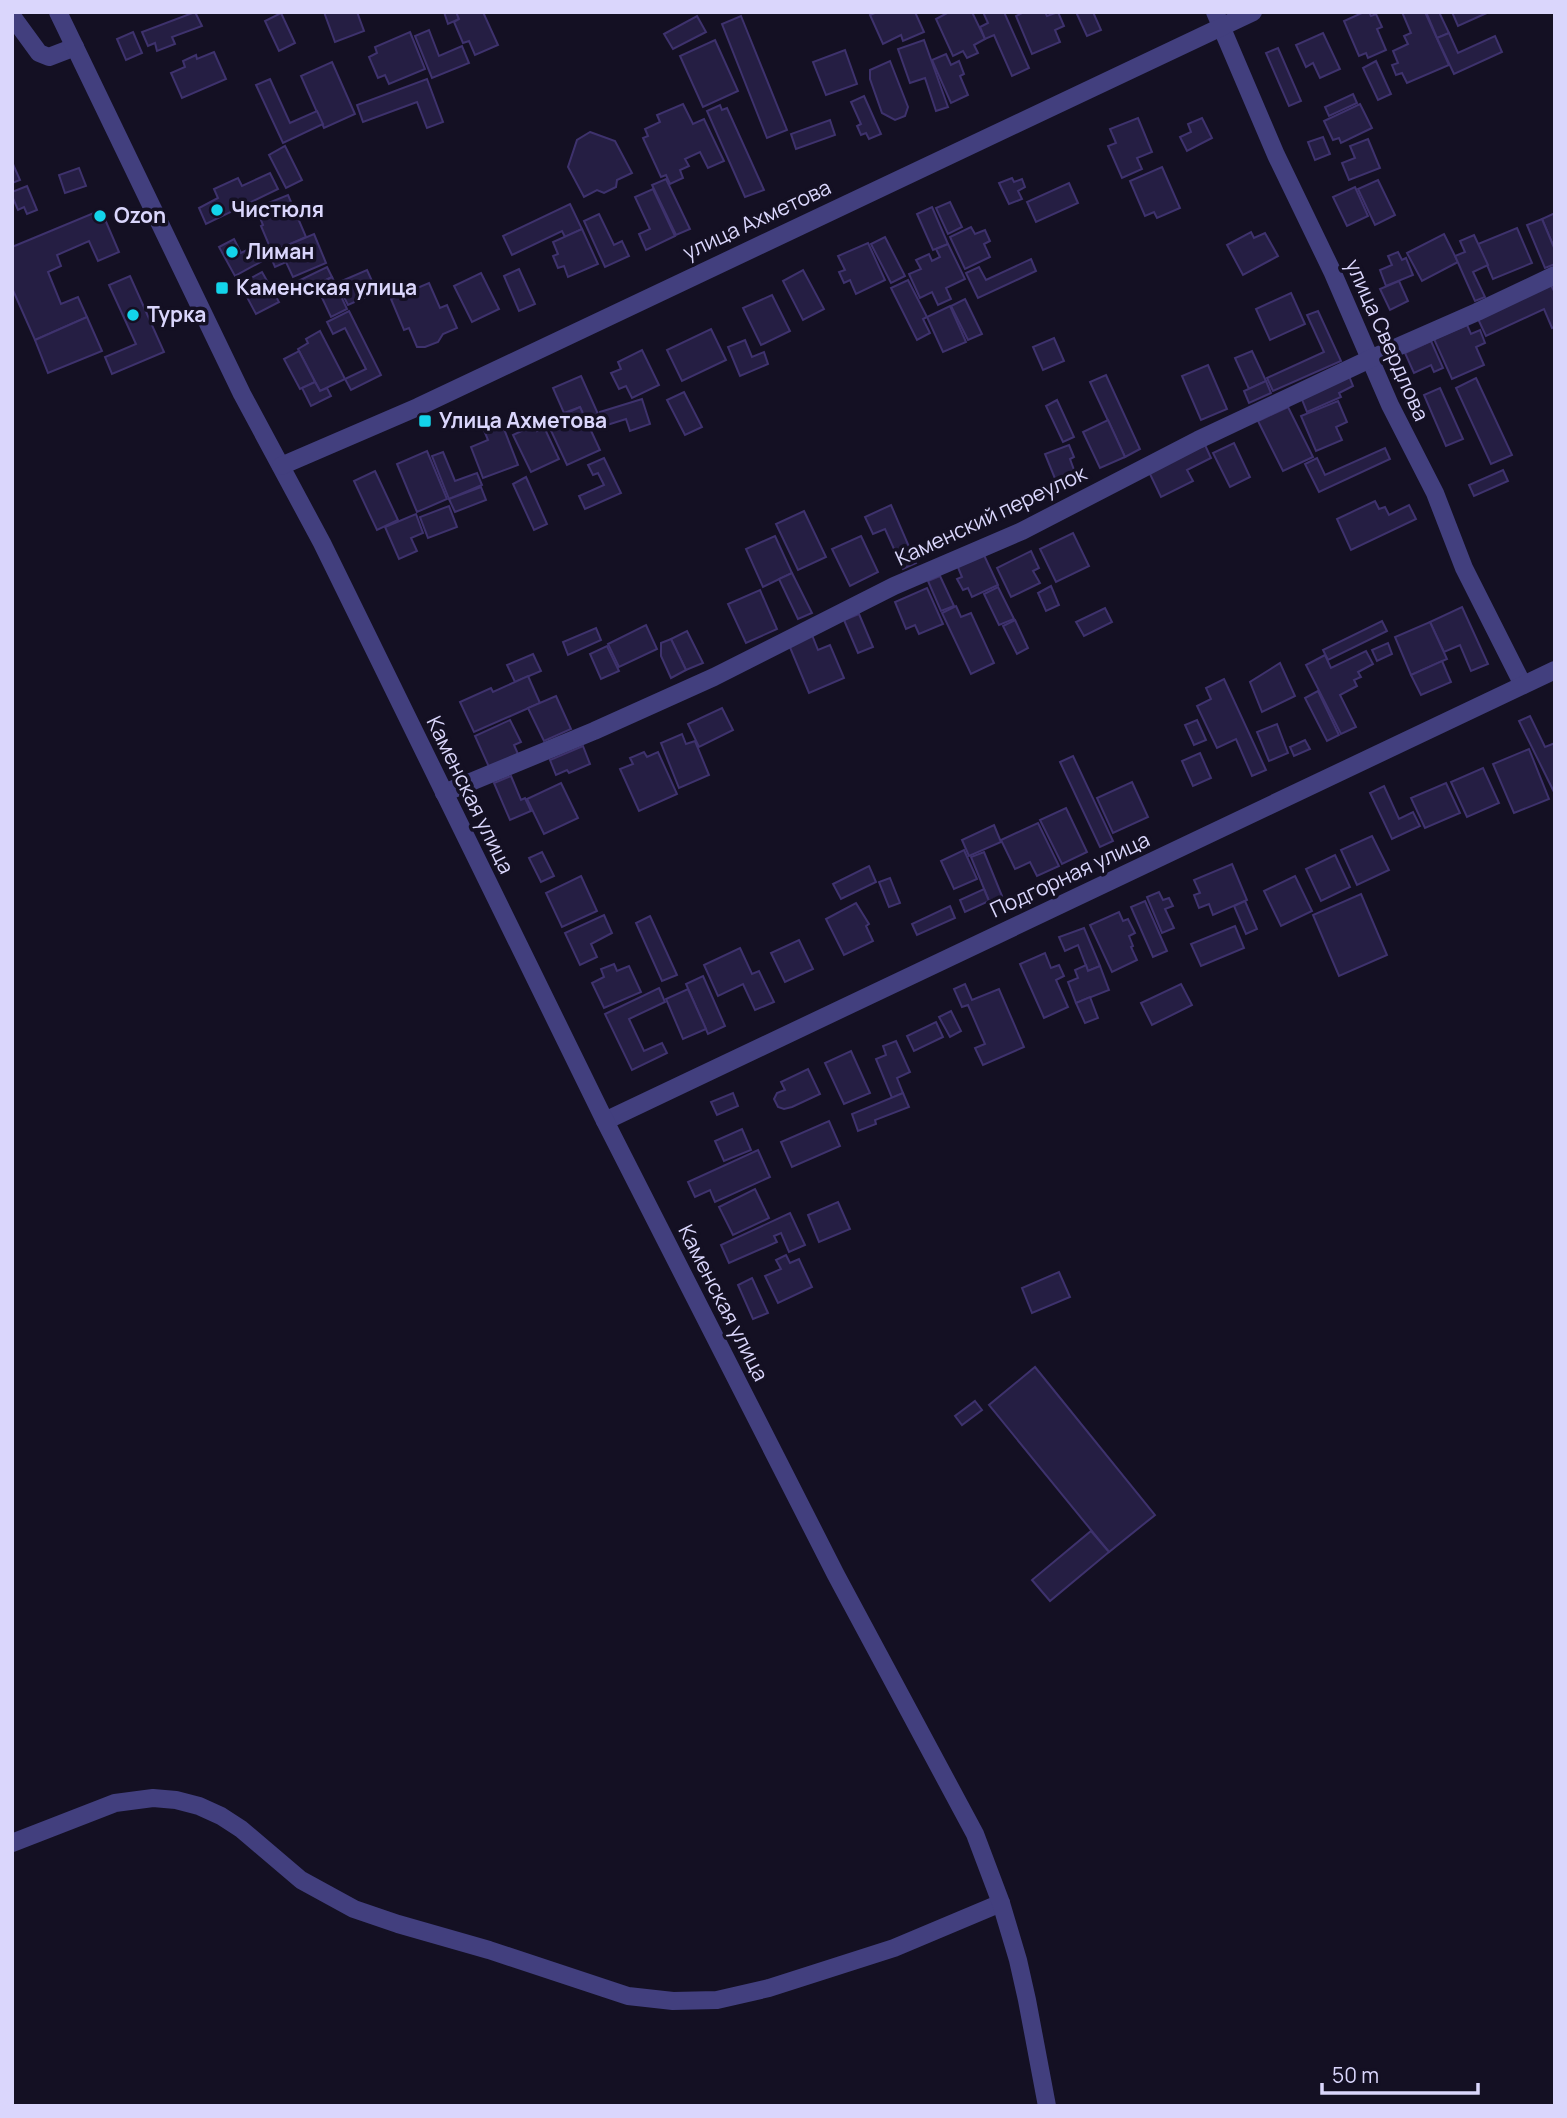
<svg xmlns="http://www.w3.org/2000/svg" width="1567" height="2118" font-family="Manrope,sans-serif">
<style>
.building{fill:#251e43;stroke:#3e326d;stroke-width:2}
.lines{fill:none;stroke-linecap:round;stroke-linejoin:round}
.minor{stroke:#423f7e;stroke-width:18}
.tertiary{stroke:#423f7e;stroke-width:18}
.poi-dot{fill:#13d4eb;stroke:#141023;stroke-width:2.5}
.labels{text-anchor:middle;stroke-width:7;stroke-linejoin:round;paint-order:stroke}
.poi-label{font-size:21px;font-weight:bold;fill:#dad6fc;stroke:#141023;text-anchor:start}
.street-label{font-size:21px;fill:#dad6fc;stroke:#141023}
</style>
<rect width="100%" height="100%" fill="#141023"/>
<g class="building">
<polygon points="195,12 202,26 172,37 175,44 157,51 155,43 148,46 142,32"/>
<polygon points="324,12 357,12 364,31 335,42"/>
<polygon points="444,12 457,12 459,19 448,24"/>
<polygon points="456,12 483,12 498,45 475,55 469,41 463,43 454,22 459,19"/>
<polygon points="877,12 915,12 924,32 903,41 901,35 883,44 870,15"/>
<polygon points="949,12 972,12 985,39 974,45 978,53 967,58 963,51 953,56 936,19"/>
<polygon points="983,12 1004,12 1029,68 1012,76 994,35 985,39 980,27 988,23"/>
<polygon points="1024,12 1045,12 1047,16 1058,12 1064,26 1055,30 1060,42 1032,54 1016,16"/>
<polygon points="1076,12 1093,12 1101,30 1087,36"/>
<polygon points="1364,12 1369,12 1371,16 1376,14 1382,27 1377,29 1386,50 1368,58 1366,53 1359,56 1344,21"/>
<polygon points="1402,12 1425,12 1449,65 1407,83 1402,73 1396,75 1392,65 1398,63 1393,51 1408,44 1404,36 1411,33"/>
<polygon points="1426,12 1439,12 1449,33 1437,38"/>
<polygon points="1452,12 1489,12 1458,26"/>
<polygon points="281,13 295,43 279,51 265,21"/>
<polygon points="697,16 706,32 673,49 664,34"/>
<polygon points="741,16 787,130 767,138 722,24"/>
<polygon points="429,30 439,56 462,46 469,63 432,78 415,36"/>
<polygon points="133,32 142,53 126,60 117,39"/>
<polygon points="410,32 425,69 389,84 385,75 378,78 369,57 377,53 375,47"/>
<polygon points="1323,33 1340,69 1320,78 1313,63 1306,67 1296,45"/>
<polygon points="1449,33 1458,53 1495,36 1502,52 1454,74 1437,38"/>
<polygon points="715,40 738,91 703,107 680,56"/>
<polygon points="924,40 948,107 936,111 925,78 910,83 898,49"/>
<polygon points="1278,48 1301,101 1289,106 1266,53"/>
<polygon points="845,50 857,84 826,95 813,62"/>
<polygon points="214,52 226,79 182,98 171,73 185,67 183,61 196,55 197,59"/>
<polygon points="946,54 951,65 959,61 964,74 960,76 968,95 951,103 932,60"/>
<polygon points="890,61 908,107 905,116 895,120 882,113 870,79 870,70"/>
<polygon points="1376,61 1391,94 1378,100 1363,68"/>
<polygon points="332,62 355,114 324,128 301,76"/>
<polygon points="270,79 290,123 317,111 323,124 283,143 256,85"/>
<polygon points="427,79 443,122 427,128 417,102 363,122 357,105"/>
<polygon points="1353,94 1357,103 1329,116 1325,107"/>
<polygon points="864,96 881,134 869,139 866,133 861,135 857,126 861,124 851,102"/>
<polygon points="683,104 693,124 704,119 724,161 708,168 700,152 685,159 689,166 680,170 683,178 670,184 666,175 661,177 643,138 648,136 645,129 660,122 657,115"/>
<polygon points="1360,104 1372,128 1341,143 1339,138 1333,140 1324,121"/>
<polygon points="720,105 722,110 727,108 764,190 745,197 707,111"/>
<polygon points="1138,118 1152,152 1137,158 1142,169 1122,178 1108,146 1116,143 1110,129"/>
<polygon points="1202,118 1212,138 1187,151 1180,137 1191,132 1188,124"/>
<polygon points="830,120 835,135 796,149 791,134"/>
<polygon points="590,132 615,141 632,173 617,180 616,187 604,193 597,190 584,197 568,167 577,140"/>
<polygon points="1323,137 1330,154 1315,160 1308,142"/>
<polygon points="1368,139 1380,168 1349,180 1342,163 1355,158 1350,146"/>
<polygon points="285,146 302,180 286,188 269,155"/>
<polygon points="12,162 20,180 12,183"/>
<polygon points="1162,167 1180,208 1157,218 1154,212 1145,216 1130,181"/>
<polygon points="79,168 86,186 65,193 59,175"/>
<polygon points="270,173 278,189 206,224 199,208 218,198 214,189 238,178 242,186"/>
<polygon points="1012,178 1014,182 1022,179 1025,187 1018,191 1022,199 1009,204 999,183"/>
<polygon points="666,179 690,229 676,235 652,185"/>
<polygon points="1378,180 1395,215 1375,225 1358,189"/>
<polygon points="1069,183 1078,203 1036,222 1027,202"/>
<polygon points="27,186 37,210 27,214 24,207 18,210 12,196 12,192"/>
<polygon points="1355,187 1368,216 1347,226 1333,197"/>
<polygon points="653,189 675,236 646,250 639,234 650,229 635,197"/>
<polygon points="288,195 306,237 272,252 261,226 263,225 256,208"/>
<polygon points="950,202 962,227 948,234 936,208"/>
<polygon points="570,204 582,229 565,237 562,231 512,255 503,236"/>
<polygon points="932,207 948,244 933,250 917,214"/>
<polygon points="101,210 119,252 98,261 89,241 57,255 61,266 48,272 61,304 78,297 87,317 35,340 12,288 12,247"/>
<polygon points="1555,213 1555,250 1542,219"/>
<polygon points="599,214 614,245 622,241 629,256 605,267 584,221"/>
<polygon points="1542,219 1555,250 1555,264 1545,268 1527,225"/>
<polygon points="971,227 975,234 985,230 990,241 984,244 990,257 965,269 950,237"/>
<polygon points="1517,228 1532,263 1493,279 1478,244"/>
<polygon points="582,229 598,264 568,277 564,266 558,268 553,256 558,254 553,242"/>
<polygon points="1251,232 1254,238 1265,233 1278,256 1243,275 1227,245"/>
<polygon points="314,234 326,263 293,277 286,262 275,267 269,253"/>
<polygon points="1444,234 1458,262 1422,281 1407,253"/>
<polygon points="1474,235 1488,265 1473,272 1485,297 1475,301 1455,256 1465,252 1460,241"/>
<polygon points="885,237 905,276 891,283 871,244"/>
<polygon points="234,239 241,253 257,245 264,260 235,276 219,247"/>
<polygon points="868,243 885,280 856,294 850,280 844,283 839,272 845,270 838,256"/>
<polygon points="948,244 965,279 946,288 951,299 938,305 932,292 920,298 909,274 921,269 916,260 929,254 932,261 940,257 936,249"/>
<polygon points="1398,252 1402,260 1406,258 1413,275 1386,286 1380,270 1392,265 1388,256"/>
<polygon points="1031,259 1036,271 978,298 966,273 979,267 986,280"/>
<polygon points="327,267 332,277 299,293 294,283"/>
<polygon points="519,269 535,304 519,311 504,276"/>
<polygon points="367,270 377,292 348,305 337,283"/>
<polygon points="803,270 824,309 803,320 783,281"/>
<polygon points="262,272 279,302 256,314 240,284"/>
<polygon points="481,273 499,309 472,322 454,286"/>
<polygon points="130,276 164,352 112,374 105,357 136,344 109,285"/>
<polygon points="332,277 347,309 331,317 316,285"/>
<polygon points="908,280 927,317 923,319 930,333 917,340 891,288"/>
<polygon points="1399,281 1408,301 1390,310 1380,289"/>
<polygon points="429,283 440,308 447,305 457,328 443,334 438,342 425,347 417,347 409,328 404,330 391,299"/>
<polygon points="1551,285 1555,293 1555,327 1552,328 1544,309 1486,336 1478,319"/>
<polygon points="1291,293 1305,324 1270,340 1256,309"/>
<polygon points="772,295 790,331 761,345 743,308"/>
<polygon points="965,299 982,334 968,340 951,306"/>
<polygon points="950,306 966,342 943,352 927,317"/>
<polygon points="349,311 381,375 351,390 345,379 366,369 345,328 333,334 327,322"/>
<polygon points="1318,311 1341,361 1273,391 1267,378 1324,352 1307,315"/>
<polygon points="87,317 102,351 48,373 35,340"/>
<polygon points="1467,325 1471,334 1480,330 1485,343 1476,347 1484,365 1452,379 1434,339"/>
<polygon points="711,329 726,360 682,381 667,350"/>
<polygon points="320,331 345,379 320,391 298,349 308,343 306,339"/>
<polygon points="1054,338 1064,361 1043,370 1033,347"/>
<polygon points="745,340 752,357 764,352 768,364 740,376 728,347"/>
<polygon points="1431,341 1443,368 1434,372 1431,365 1414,373 1405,353"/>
<polygon points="642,350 659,385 632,398 626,386 619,389 611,373 621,369 618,362"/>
<polygon points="299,351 315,382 300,389 284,359"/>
<polygon points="1252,351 1266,381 1249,389 1235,358"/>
<polygon points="1208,365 1227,409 1201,420 1182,376"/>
<polygon points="1106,375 1140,449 1125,457 1090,382"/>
<polygon points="581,376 598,414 585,420 580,407 564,413 553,388"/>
<polygon points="1349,376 1353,386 1339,393 1341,397 1307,412 1301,397"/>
<polygon points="1476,378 1512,455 1491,464 1456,388"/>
<polygon points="1266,381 1271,393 1249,403 1244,391"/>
<polygon points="315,382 320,391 327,388 331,396 311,406 302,388"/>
<polygon points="1440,388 1463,439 1446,446 1424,395"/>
<polygon points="684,392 702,427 685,435 667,400"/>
<polygon points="642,399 650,424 630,431 626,419 604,426 600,412"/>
<polygon points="1057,400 1074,437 1063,442 1046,406"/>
<polygon points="1338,401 1347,422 1336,427 1342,440 1316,451 1301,416"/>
<polygon points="580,407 600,450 567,465 547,422"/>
<polygon points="1288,407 1313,457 1283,471 1258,421"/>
<polygon points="499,416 518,465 483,478 471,447 488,440 481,423"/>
<polygon points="1108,420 1125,457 1100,468 1083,432"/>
<polygon points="534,425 537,431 544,427 559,459 531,472 513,435"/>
<polygon points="1234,443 1250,477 1230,487 1213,453"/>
<polygon points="1069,445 1074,457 1070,459 1077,478 1058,486 1045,454"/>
<polygon points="1205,445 1211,458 1187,470 1193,481 1161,497 1149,472"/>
<polygon points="1385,448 1390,459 1319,492 1305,464 1317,458 1325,475"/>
<polygon points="427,451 447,499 417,512 397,464"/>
<polygon points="443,452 455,481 477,473 482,485 449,499 432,456"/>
<polygon points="604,458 621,493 585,509 579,496 604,485 598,473 593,475 588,465"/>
<polygon points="1503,470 1508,481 1474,496 1469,485"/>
<polygon points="375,471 398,520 377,530 354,481"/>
<polygon points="526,477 547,524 534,530 513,484"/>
<polygon points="481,487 486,500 455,512 449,499"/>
<polygon points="1375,501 1379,509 1385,507 1389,515 1409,505 1416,519 1351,550 1337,519"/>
<polygon points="891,505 916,563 903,569 885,529 873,534 865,517"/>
<polygon points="449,506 457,527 428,538 420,517"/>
<polygon points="804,511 826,557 798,570 776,524"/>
<polygon points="416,514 423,533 411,538 417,551 399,559 385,527"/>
<polygon points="1073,533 1089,566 1056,582 1040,549"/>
<polygon points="775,536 792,573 763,587 746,549"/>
<polygon points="861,536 878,572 850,586 832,549"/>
<polygon points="1031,551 1039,568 1033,571 1040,583 1011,597 997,568"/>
<polygon points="983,553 998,585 972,597 968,588 963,590 957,579 962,577 957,565"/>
<polygon points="792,573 812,613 798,619 779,579"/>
<polygon points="940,576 954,606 941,611 928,581"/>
<polygon points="1051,586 1059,605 1046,611 1038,593"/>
<polygon points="998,587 1014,619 999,625 984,594"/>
<polygon points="927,588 943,624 919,634 915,625 906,629 895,602"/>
<polygon points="760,590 777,629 746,643 728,604"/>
<polygon points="956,606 961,617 971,613 994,663 971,674 942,613"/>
<polygon points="1462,607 1488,664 1471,671 1460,645 1444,652 1430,622"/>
<polygon points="1105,608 1112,622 1084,636 1076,622"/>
<polygon points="859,614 873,647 858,653 844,620"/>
<polygon points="1015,620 1028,648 1017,654 1003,626"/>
<polygon points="1382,621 1387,631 1328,660 1323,650"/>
<polygon points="1430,622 1447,659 1411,675 1395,637"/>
<polygon points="646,625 657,649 619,667 608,644"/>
<polygon points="596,628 601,640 568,655 563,642"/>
<polygon points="687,631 703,663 686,670 671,639"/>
<polygon points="812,635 818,650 830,645 844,678 809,693 789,645"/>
<polygon points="671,639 686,670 671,678 661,656 661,643"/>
<polygon points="1388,643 1392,654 1377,661 1372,650"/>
<polygon points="607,646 619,671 601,679 590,654"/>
<polygon points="1366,651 1373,664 1358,672 1361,677 1354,680 1357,686 1340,695 1356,727 1341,734 1306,665 1325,655 1331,668"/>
<polygon points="533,654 541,671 515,682 507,665"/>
<polygon points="1442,661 1451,682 1421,695 1411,675"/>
<polygon points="1280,663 1295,696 1262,712 1250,682"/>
<polygon points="528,676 540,703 474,732 460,702 491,688 493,692"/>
<polygon points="1224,679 1266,770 1252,776 1236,739 1217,748 1197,706 1211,699 1206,688"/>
<polygon points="1318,691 1339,735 1327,741 1305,698"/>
<polygon points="556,696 571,729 544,741 528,708"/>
<polygon points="722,708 733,730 699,747 688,724"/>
<polygon points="1530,716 1545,747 1555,743 1554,792 1519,721"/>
<polygon points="510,720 521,742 514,745 518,754 489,767 475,736"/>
<polygon points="1197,720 1206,740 1194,745 1185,725"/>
<polygon points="1277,724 1288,753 1269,761 1257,732"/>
<polygon points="682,734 686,744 695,741 709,775 679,788 661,743"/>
<polygon points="1305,740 1310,749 1294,756 1290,747"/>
<polygon points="583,746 590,764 569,773 567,770 556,775 550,760"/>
<polygon points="1529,749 1549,799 1514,813 1493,764"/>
<polygon points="644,752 647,757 658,752 677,794 639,811 620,769 633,764 630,758"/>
<polygon points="1200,753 1211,778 1193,786 1182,761"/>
<polygon points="1073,756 1113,841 1100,847 1060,762"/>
<polygon points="1483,768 1499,803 1467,817 1451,782"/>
<polygon points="511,776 521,800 525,798 531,811 510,820 494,783"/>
<polygon points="1132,782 1148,817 1113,833 1097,798"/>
<polygon points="561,783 578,818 544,834 527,799"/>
<polygon points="1446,783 1460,813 1425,828 1411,798"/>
<polygon points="1384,786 1399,819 1413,812 1420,826 1392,839 1370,793"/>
<polygon points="1066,808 1087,852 1062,864 1040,820"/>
<polygon points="1038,823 1059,866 1037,876 1030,862 1015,869 1001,840"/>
<polygon points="994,825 1001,842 969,856 962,840"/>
<polygon points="1372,836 1389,870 1357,885 1341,850"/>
<polygon points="964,850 977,879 954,889 941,861"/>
<polygon points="542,852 554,876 541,882 529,858"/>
<polygon points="984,852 1002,896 989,901 971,857"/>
<polygon points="1335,855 1350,887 1321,901 1306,869"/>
<polygon points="1232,864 1247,900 1213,915 1209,904 1199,908 1194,895 1200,893 1194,880"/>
<polygon points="869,866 876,882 841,899 833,884"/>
<polygon points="581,876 597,911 562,927 546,893"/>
<polygon points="1295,876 1312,911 1281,926 1264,891"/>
<polygon points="890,878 900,903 889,907 879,882"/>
<polygon points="984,889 989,901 965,912 960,900"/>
<polygon points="1159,892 1163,900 1169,898 1173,906 1165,909 1174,928 1162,933 1147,897"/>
<polygon points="1361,894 1387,955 1339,976 1313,915"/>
<polygon points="1145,901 1167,951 1153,957 1131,907"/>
<polygon points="1245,901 1257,929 1246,934 1234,906"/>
<polygon points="856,903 869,924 866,926 873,941 844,955 826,919"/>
<polygon points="950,906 955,918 917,935 912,924"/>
<polygon points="1119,912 1123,921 1128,919 1135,933 1129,936 1133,946 1131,947 1137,960 1112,972 1090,925"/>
<polygon points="604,915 612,933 591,944 597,957 580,965 565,933"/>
<polygon points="650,916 677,975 662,981 636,923"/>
<polygon points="1235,926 1244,948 1201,966 1191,944"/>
<polygon points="1084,928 1100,966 1088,971 1078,945 1065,951 1059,937"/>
<polygon points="799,940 813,969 785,982 771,953"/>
<polygon points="740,948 752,974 759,971 774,1002 755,1010 743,984 718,996 704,965"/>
<polygon points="1045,953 1051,968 1059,965 1064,976 1056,980 1068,1007 1044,1018 1020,964"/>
<polygon points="614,964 617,971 629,966 641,992 604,1008 592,983 604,977 601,969"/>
<polygon points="1086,965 1088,971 1100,966 1109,990 1076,1003 1068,982 1078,978 1075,970"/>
<polygon points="703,976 725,1026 708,1034 686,984"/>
<polygon points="965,984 972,1000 999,989 1024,1047 983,1065 975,1048 985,1044 968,1005 962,1007 954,989"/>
<polygon points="1181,984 1192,1005 1152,1025 1141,1003"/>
<polygon points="659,988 665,1002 629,1019 644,1051 662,1043 667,1053 632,1070 605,1014"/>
<polygon points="688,989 706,1029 683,1039 666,999"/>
<polygon points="1090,997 1098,1018 1085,1023 1076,1003"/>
<polygon points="951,1011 961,1031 950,1037 939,1017"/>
<polygon points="936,1022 943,1037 914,1051 907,1036"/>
<polygon points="896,1041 910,1072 897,1078 903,1093 892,1098 876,1059 886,1055 883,1046"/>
<polygon points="851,1051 870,1093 844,1104 825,1063"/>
<polygon points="808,1069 820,1094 792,1107 784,1109 778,1107 774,1099 777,1093 785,1090 781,1082"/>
<polygon points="733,1093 738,1106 717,1115 711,1102"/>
<polygon points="903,1093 909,1107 875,1120 876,1124 858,1131 852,1114"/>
<polygon points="829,1121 840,1146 792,1167 781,1142"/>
<polygon points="742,1129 751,1150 724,1161 715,1141"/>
<polygon points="758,1150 770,1177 715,1202 710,1190 695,1197 688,1182"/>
<polygon points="755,1189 769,1218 733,1235 719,1207"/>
<polygon points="838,1202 850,1229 819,1242 808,1215"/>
<polygon points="790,1213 805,1245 789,1252 781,1233 774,1236 777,1242 729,1263 721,1245"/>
<polygon points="786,1255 790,1263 799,1259 812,1287 778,1303 765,1276 781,1269 776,1260"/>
<polygon points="1059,1272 1070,1297 1032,1313 1022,1288"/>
<polygon points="752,1278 768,1313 753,1319 738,1285"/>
<polygon points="1035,1367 1155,1515 1109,1552 989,1405"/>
<polygon points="975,1401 982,1410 962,1425 955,1416"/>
<polygon points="1091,1531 1109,1552 1050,1601 1032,1580"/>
</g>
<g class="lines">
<g class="minor">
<polyline points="1215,12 1276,155 1332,271 1390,405 1435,493 1464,568 1523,685"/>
<polyline points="12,16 39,53 49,57 75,47"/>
<polyline points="444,793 594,731 714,677 894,586 1022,531 1198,440 1370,359 1477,312 1555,275"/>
<polyline points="605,1121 1555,670"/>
<polyline points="12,1843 115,1803 153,1798 176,1800 199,1806 221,1816 241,1829 301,1880 354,1909 398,1924 489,1950 628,1996 673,2001 717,2000 769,1988 894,1948 1001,1903"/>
</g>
<g class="tertiary">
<polyline points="58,12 242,394 322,543 605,1121 836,1575 975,1834 1001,1903 1018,1960 1027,2000 1047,2106"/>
<polyline points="281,466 418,407 1253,12"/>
</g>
</g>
<g class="poi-dot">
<circle cx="217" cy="210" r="7"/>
<circle cx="100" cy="216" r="7"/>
<circle cx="232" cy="252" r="7"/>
<rect x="215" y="281" width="14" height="14" rx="3.5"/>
<circle cx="133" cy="315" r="7"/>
<rect x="418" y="414" width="14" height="14" rx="3.5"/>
</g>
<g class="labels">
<g class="poi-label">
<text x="231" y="217">Чистюля</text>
<text x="114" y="223">Ozon</text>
<text x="246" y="259">Лиман</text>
<text x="236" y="295">Каменская улица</text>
<text x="147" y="322">Турка</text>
<text x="439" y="428">Улица Ахметова</text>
</g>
<g class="street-label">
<text transform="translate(757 220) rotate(-25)" y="7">улица Ахметова</text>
<text transform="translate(1387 340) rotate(66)" y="7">улица Свердлова</text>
<text transform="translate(991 516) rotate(-25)" y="7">Каменский переулок</text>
<text transform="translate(470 795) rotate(64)" y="7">Каменская улица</text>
<text transform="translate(1070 875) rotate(-25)" y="7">Подгорная улица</text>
<text transform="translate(723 1303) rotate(63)" y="7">Каменская улица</text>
</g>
</g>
<rect width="1567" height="2118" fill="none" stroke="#dad6fc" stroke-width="28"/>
<path d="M1322 2083v10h156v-10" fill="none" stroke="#dad6fc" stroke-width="3.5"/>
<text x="1332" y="2083" font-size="21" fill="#dad6fc" stroke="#141023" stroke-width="5" paint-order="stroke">50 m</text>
</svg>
